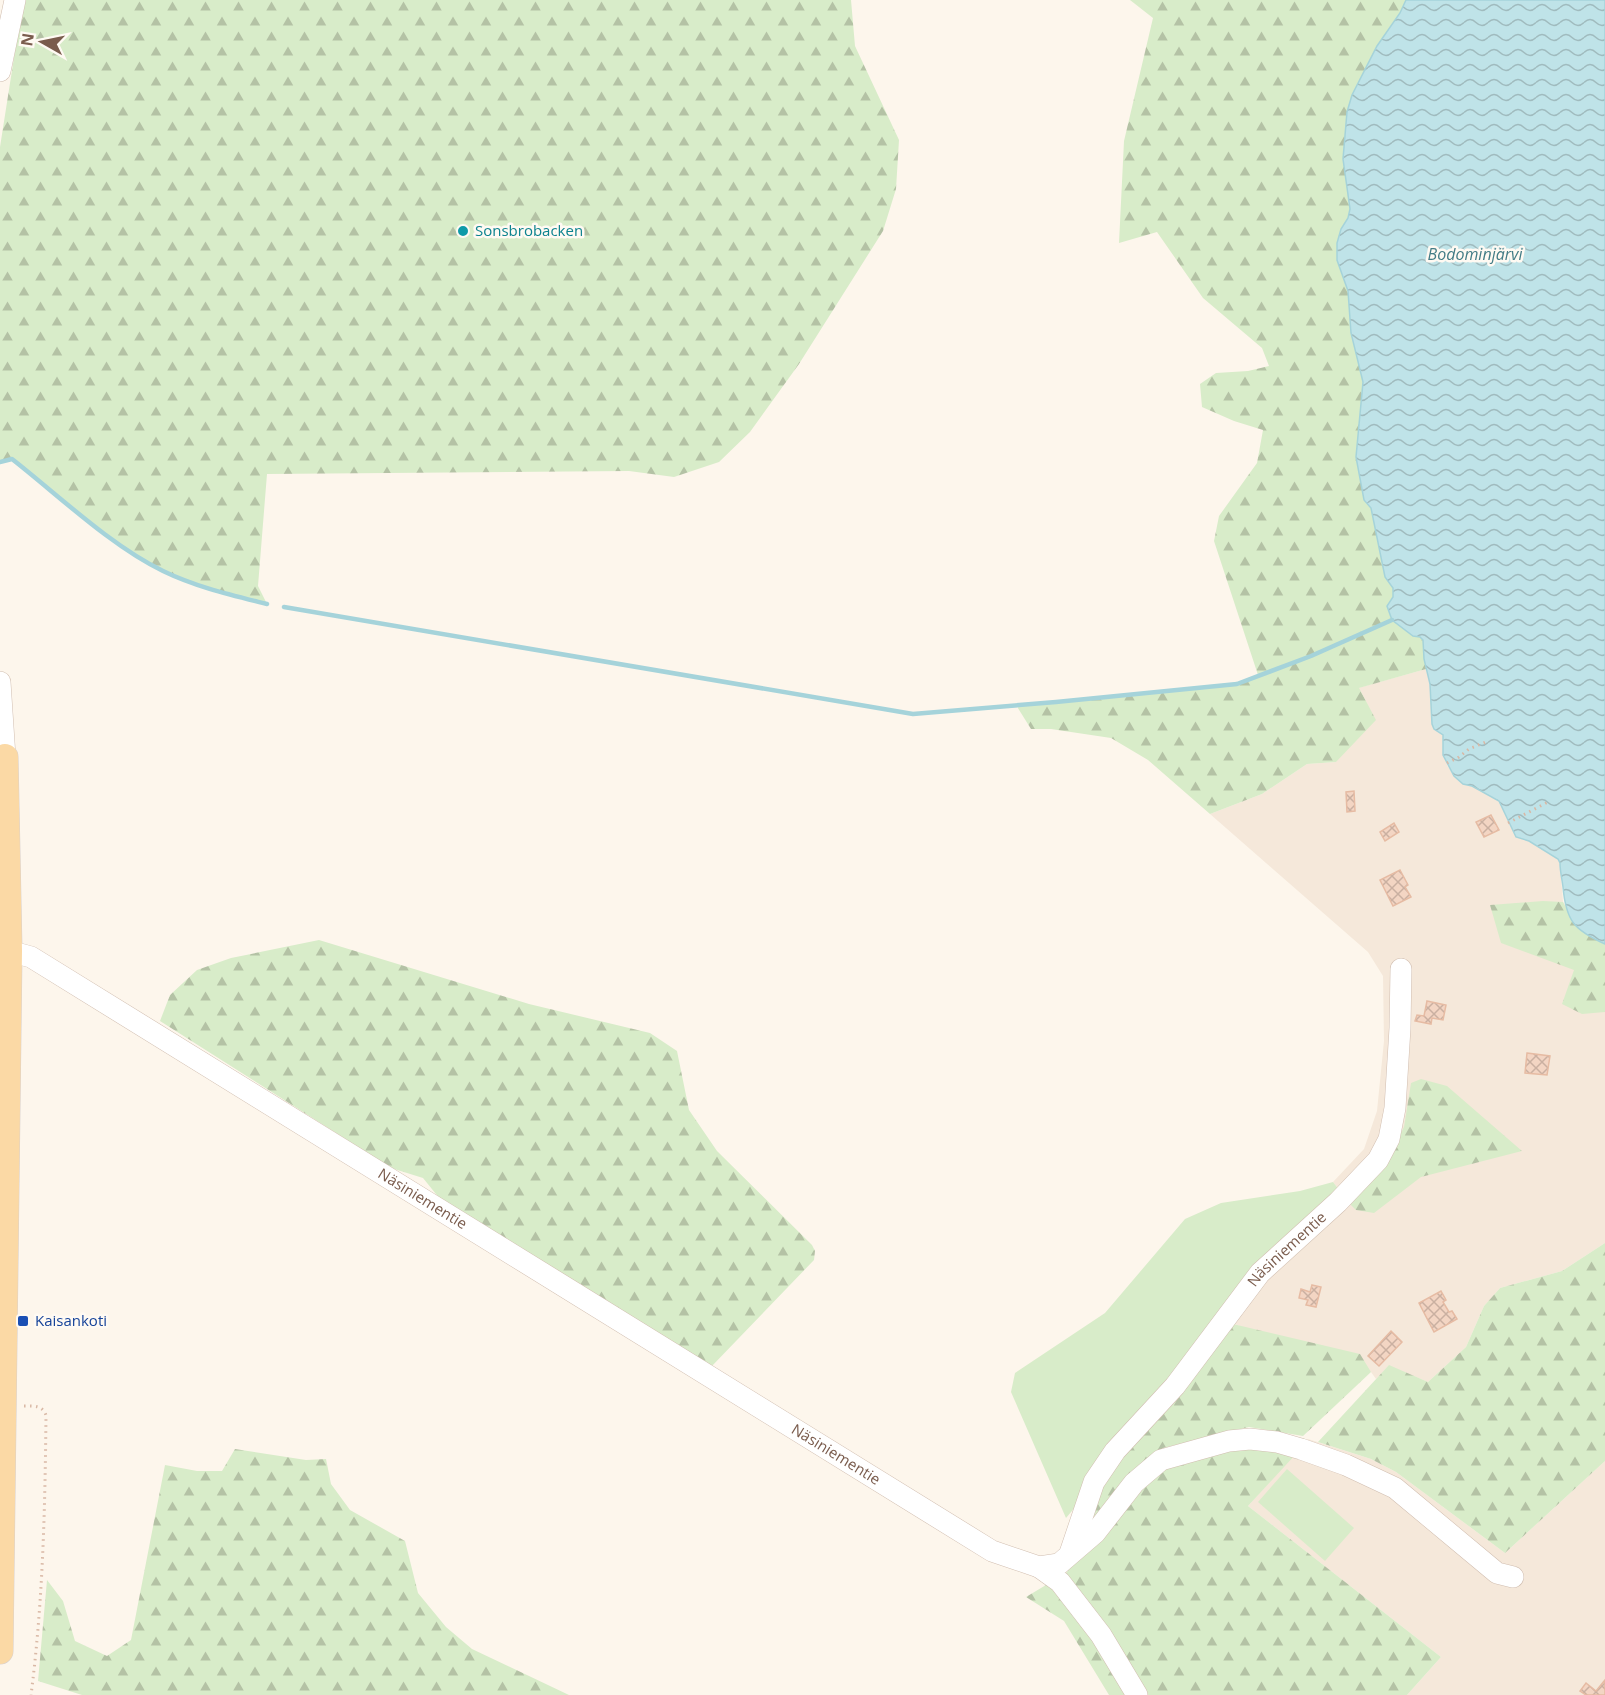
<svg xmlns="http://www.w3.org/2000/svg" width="1605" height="1695" font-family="'Open Sans',sans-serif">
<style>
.residential{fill:#f5e8da}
.green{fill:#d8ecc9}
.forest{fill:url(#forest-firs)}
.water{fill:url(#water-waves);stroke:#a5d3da;stroke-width:1.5}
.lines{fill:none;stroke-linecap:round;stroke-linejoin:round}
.stream{stroke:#a5d3da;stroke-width:4.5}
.building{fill:url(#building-cross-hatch);stroke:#e6bba3;stroke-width:1.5}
.minor-casing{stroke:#d1beb0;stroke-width:22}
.major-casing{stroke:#dad1cd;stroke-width:27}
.path{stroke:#d9b8a5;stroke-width:3;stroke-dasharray:1.5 4.5;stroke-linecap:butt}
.minor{stroke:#fff;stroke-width:21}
.major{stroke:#fbd9a5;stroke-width:26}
.culture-dot{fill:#0f9aa8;stroke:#fffaf3;stroke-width:2}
.transit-dot{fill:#1a4fb4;stroke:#fffaf3;stroke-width:2}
.labels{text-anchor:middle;stroke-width:5;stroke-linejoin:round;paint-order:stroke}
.culture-label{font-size:15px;fill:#0d838f;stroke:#fffaf3;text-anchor:start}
.street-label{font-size:15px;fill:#7a5c4d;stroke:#fffaf3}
.transit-label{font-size:15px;fill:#164399;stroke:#fffaf3;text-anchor:start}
.water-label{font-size:16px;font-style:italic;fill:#437c86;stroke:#fffaf3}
</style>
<defs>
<pattern id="forest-firs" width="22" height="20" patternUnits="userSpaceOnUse" patternTransform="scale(1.5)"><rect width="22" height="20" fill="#d8ecc9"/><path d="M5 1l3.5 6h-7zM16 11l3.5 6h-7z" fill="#b4c2a5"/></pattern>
<pattern id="water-waves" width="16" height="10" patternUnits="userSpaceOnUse" patternTransform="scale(1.5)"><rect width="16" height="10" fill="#bfe3e8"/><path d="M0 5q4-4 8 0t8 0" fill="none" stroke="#a0bbbe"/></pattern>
<pattern id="building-cross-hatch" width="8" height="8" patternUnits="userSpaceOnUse" patternTransform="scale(1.5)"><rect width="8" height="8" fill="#f3d5c3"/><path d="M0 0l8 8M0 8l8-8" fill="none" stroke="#cab0a1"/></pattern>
</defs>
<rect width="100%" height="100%" fill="#fdf6ec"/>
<g class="residential">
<polygon points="1426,669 1430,684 1432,724 1434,729 1443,735 1447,765 1454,776 1463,784 1472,786 1499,801 1516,837 1529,841 1558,859 1560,863 1563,902 1588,936 1605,944 1605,1243 1562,1271 1500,1288 1484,1306 1466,1347 1428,1382 1389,1366 1376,1379 1371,1372 1217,1318 1340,1191 1333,1182 1364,1149 1377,1111 1384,1041 1383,976 1368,952 1210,814 1262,794 1307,764 1336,762 1358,688"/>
<polygon points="1308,1439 1371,1459 1396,1472 1505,1553 1605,1461 1605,1695 1407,1695 1441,1657 1248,1506"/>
</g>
<g class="green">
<polygon points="1333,1182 1340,1191 1066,1518 1011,1392 1015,1373 1105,1313 1185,1219 1221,1203 1300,1191"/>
<polygon points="1287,1469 1354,1528 1325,1561 1258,1502"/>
</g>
<g class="forest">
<path d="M23,0H851L855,46L899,140L896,189L883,231L799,364L750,432L719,462L674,477L629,471L267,474L258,586L267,604C231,595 196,587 163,571C111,546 58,495 12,459L0,462V147Z"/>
<polygon points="1130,0 1406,0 1400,13 1377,46 1352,95 1347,112 1343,159 1350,209 1348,218 1341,229 1337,243 1337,260 1348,291 1351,333 1363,382 1356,457 1364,500 1371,508 1385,577 1393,588 1393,597 1423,640 1426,669 1359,688 1376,720 1336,762 1307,764 1262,794 1210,814 1148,760 1111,738 1051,729 1031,729 1016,705 1237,684 1258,675 1214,541 1219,516 1257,463 1263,430 1234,421 1202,407 1200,384 1216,373 1248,371 1269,366 1262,348 1203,298 1157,232 1119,243 1124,141 1153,18"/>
<path d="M1543,901L1563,902C1576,927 1578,932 1605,944V1012L1582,1014L1562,1004L1574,970L1501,943L1490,905Z"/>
<polygon points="319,940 529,1004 650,1033 677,1051 689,1110 717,1151 812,1245 815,1251 814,1260 711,1367 440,1199 423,1178 391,1168 160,1021 170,995 197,970 231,958"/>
<polygon points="1421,1079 1447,1086 1522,1151 1421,1177 1374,1213 1356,1210 1349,1203 1386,1161 1404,1127 1411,1083"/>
<polygon points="1605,1243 1605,1461 1505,1553 1396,1472 1371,1459 1318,1442 1389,1365 1428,1382 1466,1347 1484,1306 1500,1288 1562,1271"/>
<polygon points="1233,1324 1360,1354 1371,1372 1303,1436 1249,1427 1163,1448 1134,1473 1091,1528 1101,1484"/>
<polygon points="1253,1443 1296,1454 1248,1506 1441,1657 1407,1695 1109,1695 1064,1621 1026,1597 1066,1573 1122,1508 1163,1465"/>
<polygon points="235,1449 306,1460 326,1459 331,1484 350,1510 405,1541 418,1593 446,1627 472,1649 569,1695 82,1695 38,1681 47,1580 63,1601 75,1641 107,1656 131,1640 165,1465 197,1471 222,1471"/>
</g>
<path class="water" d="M1406,0H1605V944C1574,930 1566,921 1563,887C1562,879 1560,871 1560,863L1558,859L1529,841L1516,837L1499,801L1472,786L1463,784L1454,776L1443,755V735L1434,729L1432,724L1430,684L1424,659L1423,640L1420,637L1413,636L1392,620L1387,606L1393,597V588L1385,577L1371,508L1364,500L1356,457L1363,382L1351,333L1348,291L1337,260V243L1341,229L1348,218L1350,209L1343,159L1347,112L1352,95L1377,46L1400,13Z"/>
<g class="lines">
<g class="stream">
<path d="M0,462L12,459C58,495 111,546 163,571C196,587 231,595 267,604"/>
<polyline points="284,607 913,714 1056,702 1237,684 1311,656 1392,620"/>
</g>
</g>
<g class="building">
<polygon points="1354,791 1355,811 1347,812 1346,792"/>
<polygon points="1491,815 1499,830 1484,837 1476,822"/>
<polygon points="1394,823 1399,832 1385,841 1380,832"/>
<polygon points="1400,870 1408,885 1405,887 1411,897 1393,906 1380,880"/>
<polygon points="1427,1001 1446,1005 1443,1020 1432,1018 1431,1024 1415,1021 1417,1015 1424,1016"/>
<polygon points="1527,1053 1550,1056 1547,1075 1525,1073"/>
<polygon points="1312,1285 1321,1287 1316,1307 1306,1305 1308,1300 1299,1298 1301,1289 1310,1292"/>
<polygon points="1441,1291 1446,1300 1443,1302 1449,1312 1452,1311 1457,1319 1434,1332 1419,1303"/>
<polygon points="1391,1331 1402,1342 1379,1366 1368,1356"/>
<polygon points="1605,1680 1605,1695 1586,1695 1580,1691 1586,1683 1596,1691"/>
</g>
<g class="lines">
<defs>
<g id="minor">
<polyline points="0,71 15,0"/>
<polyline points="0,682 5,757 0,758"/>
<path id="s1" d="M9,951L31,957L992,1551L1039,1567L1059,1564L1095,1533L1134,1483L1161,1460L1229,1441L1250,1439L1277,1442L1301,1449L1346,1465L1395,1488L1497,1573L1513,1577"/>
<path id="s2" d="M1070,1553L1094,1482L1115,1451L1175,1386L1260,1273L1338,1202L1378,1160L1389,1139L1395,1108L1400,1028L1401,969"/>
<polyline points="1039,1567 1060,1582 1101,1635 1137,1695"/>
</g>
<polyline id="major" points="0,1651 9,951 5,757"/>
</defs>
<use href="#minor" class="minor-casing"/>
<use href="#major" class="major-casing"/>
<g class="path">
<polyline points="1447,763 1459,757 1469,749 1488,741"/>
<polyline points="1508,823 1548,802"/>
<path d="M24,1406C34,1406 42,1405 46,1415C45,1509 43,1602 31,1695"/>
</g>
<use href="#minor" class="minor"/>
<use href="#major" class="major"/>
</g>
<circle class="culture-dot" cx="463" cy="231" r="6"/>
<rect class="transit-dot" x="17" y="1315" width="12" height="12" rx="3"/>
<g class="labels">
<g class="culture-label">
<text x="475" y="236">Sonsbrobacken</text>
</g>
<g class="street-label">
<text dy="5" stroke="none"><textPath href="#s1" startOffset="483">Näsiniementie</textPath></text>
<text dy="5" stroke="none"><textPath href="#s2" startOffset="378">Näsiniementie</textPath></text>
<text dy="5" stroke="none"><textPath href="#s1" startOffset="969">Näsiniementie</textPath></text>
</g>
<g class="transit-label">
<text x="35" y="1326">Kaisankoti</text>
</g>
<g class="water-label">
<text x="1475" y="260">Bodominjärvi</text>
</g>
</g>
<g transform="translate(42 42) rotate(279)" stroke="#fffaf3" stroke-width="4.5" paint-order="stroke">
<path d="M0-4.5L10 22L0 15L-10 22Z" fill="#7a5c4d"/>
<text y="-9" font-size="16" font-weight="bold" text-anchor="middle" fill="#7a5c4d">N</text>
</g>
</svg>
